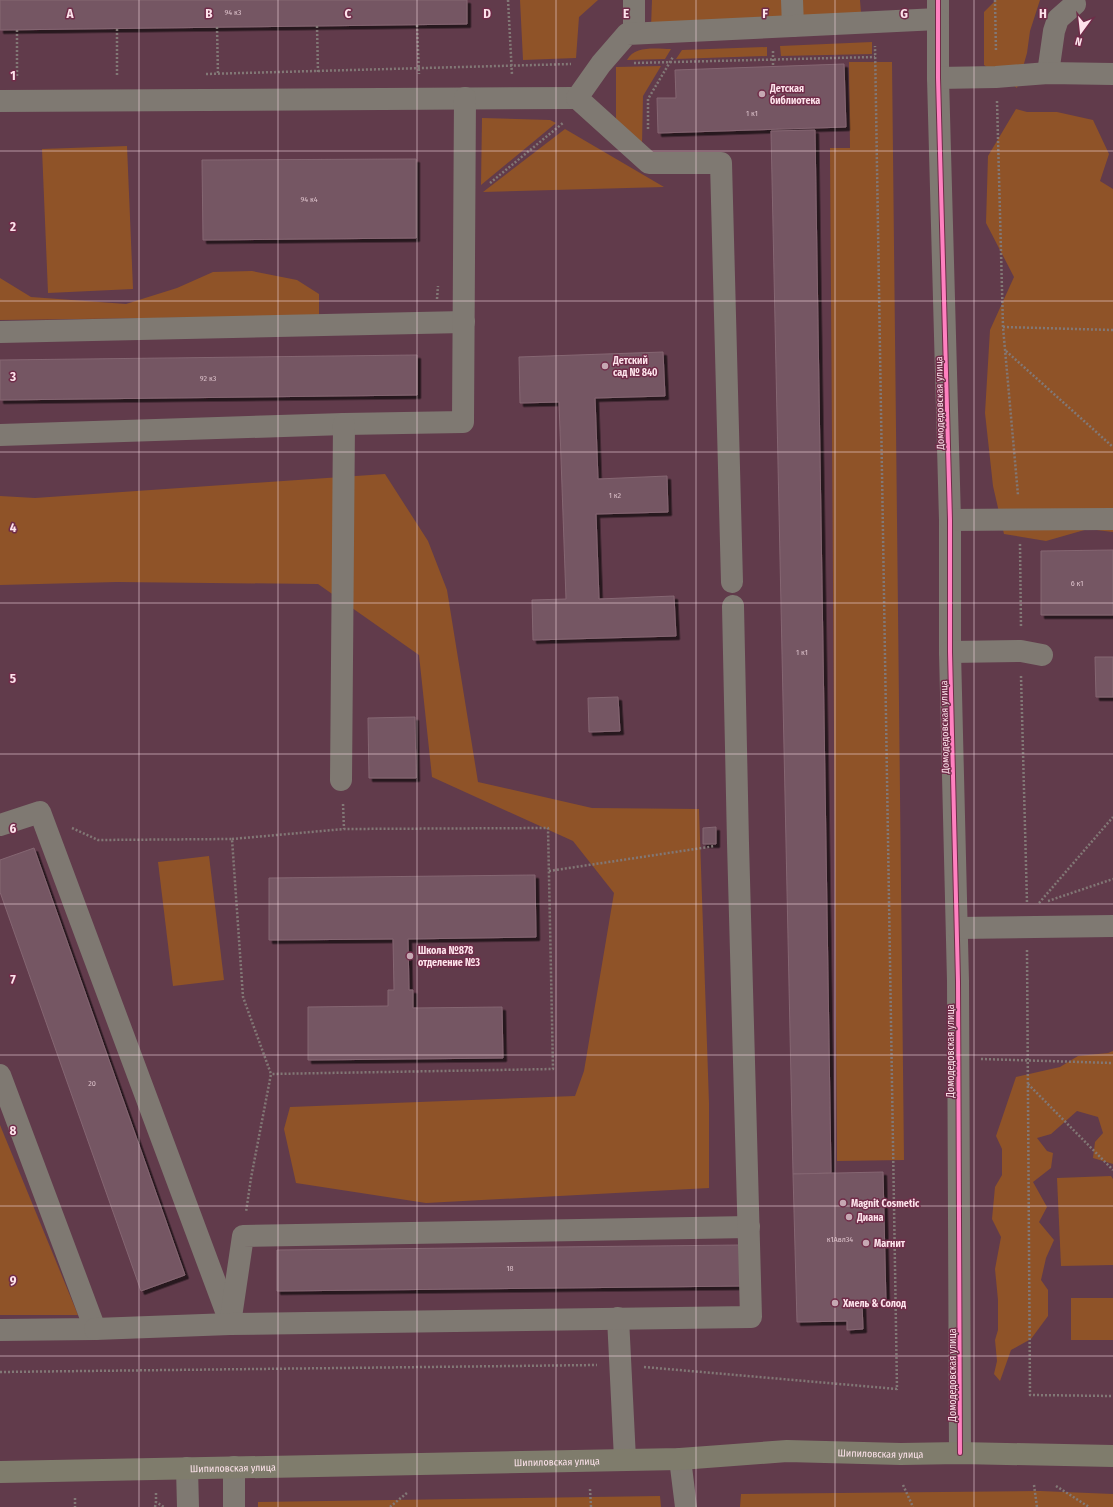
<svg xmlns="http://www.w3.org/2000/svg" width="1113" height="1507" font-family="'Fira Sans Condensed',sans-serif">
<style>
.green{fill:#8f5328}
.building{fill:#755663;stroke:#856672;filter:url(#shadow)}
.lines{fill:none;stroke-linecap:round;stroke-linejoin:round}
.path{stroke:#827876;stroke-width:2.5;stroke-dasharray:2 2;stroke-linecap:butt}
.minor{stroke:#7f7972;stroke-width:22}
.major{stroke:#7f7c6c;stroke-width:22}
.cycleway-casing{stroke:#702c49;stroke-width:6}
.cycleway{stroke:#ff80c0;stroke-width:4}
.grid{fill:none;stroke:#fde3eb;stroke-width:1;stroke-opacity:0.55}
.poi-dot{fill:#c6a8b3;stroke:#702c49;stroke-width:1.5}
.labels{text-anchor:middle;stroke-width:3;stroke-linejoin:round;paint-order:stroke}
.number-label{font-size:8px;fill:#dbc0c9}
.poi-label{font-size:10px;font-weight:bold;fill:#fde3eb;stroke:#702c49;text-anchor:start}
.street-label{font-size:10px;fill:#fde3eb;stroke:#702c49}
.grid-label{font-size:13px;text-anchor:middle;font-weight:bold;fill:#fde3eb;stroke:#702c49;stroke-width:3;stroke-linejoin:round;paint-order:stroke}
</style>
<defs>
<filter id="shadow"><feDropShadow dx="3.5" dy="3.5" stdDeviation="0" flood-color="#0009"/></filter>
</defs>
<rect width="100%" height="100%" fill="#613b4b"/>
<g class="green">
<polygon points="520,0 598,0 579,17 576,58 523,60"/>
<polygon points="652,0 787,0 786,21 651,27"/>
<polygon points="800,0 860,0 861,13 800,20"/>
<polygon points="996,0 1040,0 1030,31 1027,53 1017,88 984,65 984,12"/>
<polygon points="872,42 872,54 781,56 780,46"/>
<polygon points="767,47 767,56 676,59 682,50"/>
<path d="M671,49L665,59L627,60C635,45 657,49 671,49Z"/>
<polygon points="849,62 892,62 904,1160 837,1161 830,148 850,148"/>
<polygon points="661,66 643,96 642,144 616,123 616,67"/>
<polygon points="1016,109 1027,112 1057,112 1093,120 1109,154 1100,181 1113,189 1113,532 1088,529 1046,541 1004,534 993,486 985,413 990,330 1014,277 986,223 988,156"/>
<polygon points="482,118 550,120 556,123 481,185"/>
<polygon points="565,129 664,187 483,192"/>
<polygon points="127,146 133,289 48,293 42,149"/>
<polygon points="252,271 297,280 319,294 319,316 0,320 0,278 31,297 126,304 177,288 213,272"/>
<polygon points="385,474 428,541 447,590 478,782 592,808 699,809 709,1103 709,1188 426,1203 296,1183 284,1129 290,1107 575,1096 584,1071 614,893 573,841 432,777 419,655 318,584 117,582 0,585 0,496 35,498"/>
<polygon points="209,856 224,980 173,986 158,862"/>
<polygon points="1113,1051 1113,1164 1093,1158 1095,1142 1103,1133 1098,1117 1077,1111 1051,1134 1037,1138 1047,1151 1053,1153 1051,1168 1033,1182 1047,1207 1039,1222 1054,1240 1046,1258 1041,1280 1048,1290 1048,1316 1031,1339 1011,1350 1000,1381 994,1374 997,1361 995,1340 998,1330 998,1300 995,1269 1001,1237 992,1219 995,1187 1002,1175 1002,1149 996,1136 1016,1077 1060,1067 1078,1056 1108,1053"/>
<polygon points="0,1125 78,1315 0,1315"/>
<polygon points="1111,1176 1113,1179 1113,1265 1061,1266 1057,1178"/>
<rect x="1071" y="1298" width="42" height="42"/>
<polygon points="1040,1491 1113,1494 1113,1507 740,1507 741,1494"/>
<polygon points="660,1496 661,1507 258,1507 258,1502"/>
</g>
<g class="building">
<polygon points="0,0 467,0 467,24 0,30"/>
<polygon points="844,64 846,127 658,133 657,98 676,98 675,70"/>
<polygon points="815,130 831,1173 793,1174 771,131"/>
<polygon points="416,159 416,238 203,240 202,160"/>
<polygon points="663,352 665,396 595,398 598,479 667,476 668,512 596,514 599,599 674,596 676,636 533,640 532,600 566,599 559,402 520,403 519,357"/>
<polygon points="417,355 417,395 0,400 0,360"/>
<polygon points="1113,550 1113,615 1041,615 1041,551"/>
<polygon points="1095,657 1113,657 1113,697 1096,697"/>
<polygon points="618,697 620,731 589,732 588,698"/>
<polygon points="415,717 416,778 369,778 368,718"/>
<polygon points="716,827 716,844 703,844 703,828"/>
<polygon points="34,848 185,1275 141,1291 0,892 0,860"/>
<polygon points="535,875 536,937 408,939 409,990 413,990 413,1008 502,1007 503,1058 308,1060 308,1007 388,1006 388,990 394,990 393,939 269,940 269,878"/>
<polygon points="883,1172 886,1303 862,1303 863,1329 847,1330 847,1321 797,1322 793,1174"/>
<polygon points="742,1245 743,1286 277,1291 277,1250"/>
</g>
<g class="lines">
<g class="path">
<polyline points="508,0 512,75"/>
<polyline points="995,0 996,52"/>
<polyline points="417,25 419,74"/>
<polyline points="317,26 318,72"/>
<polyline points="217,27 218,75"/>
<polyline points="117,29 117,76"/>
<polyline points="17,30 17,78"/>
<polyline points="773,51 773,67"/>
<polyline points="634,63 875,57"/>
<polyline points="206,74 571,64"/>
<polyline points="997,101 1003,327 1018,495"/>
<polyline points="648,129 648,99 673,57"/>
<polyline points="490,183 563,123"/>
<polyline points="437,299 438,286"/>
<polyline points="1003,327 1113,330"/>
<polyline points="1006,351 1113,447"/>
<polyline points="1020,544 1021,627"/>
<polyline points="1021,676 1027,903"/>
<polyline points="343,804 344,829"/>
<polyline points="72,828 98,840 232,839 243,997 271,1074 251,1178 246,1212"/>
<polyline points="232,839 344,829 548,828 553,1069 271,1074"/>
<polyline points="549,871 715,846"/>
<polyline points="1048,901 1113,879"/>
<polyline points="1039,903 1113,817"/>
<polyline points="1027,950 1030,1395 1113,1396"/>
<polyline points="981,1059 1113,1063"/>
<polyline points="1028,1084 1113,1170"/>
<polyline points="644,1367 897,1389 875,46"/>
<polyline points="0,1372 597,1365"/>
<polyline points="903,1485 913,1507"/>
<polyline points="1034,1485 1037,1507"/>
<polyline points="1056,1486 1089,1507"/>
<polyline points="590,1489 591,1507"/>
<polyline points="156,1493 156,1502 164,1507"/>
<polyline points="75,1498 75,1507"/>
<polyline points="155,1507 156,1502"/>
<polyline points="390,1507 408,1492"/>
</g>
<g class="minor">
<polyline points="792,0 793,26"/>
<polyline points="938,0 938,78 950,520 950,652 958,981 960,1453"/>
<polyline points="634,32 634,0"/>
<polyline points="1048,73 1054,31 1058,19 1075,4"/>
<polyline points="938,78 996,77 1048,73 1113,74"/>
<polyline points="0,101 577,98"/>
<polyline points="0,332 464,322"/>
<polyline points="0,435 344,424 463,422 465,98"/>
<polyline points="950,520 1113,519"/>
<polyline points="732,582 721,163 649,163 577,98 601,64 627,34 938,19"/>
<polyline points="950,652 1021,651 1042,655"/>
<polyline points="341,780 344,424"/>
<polyline points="0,825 40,812 230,1322"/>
<polyline points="957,928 1113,926"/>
<polyline points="0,1075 95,1329 0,1330"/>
<polyline points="618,1318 625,1459"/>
<polyline points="230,1324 243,1236 749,1227"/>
<polyline points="95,1329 230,1324 751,1317 738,843 733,606"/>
<polyline points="680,1459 686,1507"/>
<polyline points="234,1467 234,1507"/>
<polyline points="187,1468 188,1507"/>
</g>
<path class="major" id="s1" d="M0,1472L680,1459L787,1451L901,1454L960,1453L1113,1456"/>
<defs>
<polyline id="cycleway" points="938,0 938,78 950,520 950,652 958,981 960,1453"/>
</defs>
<use href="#cycleway" class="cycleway-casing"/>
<use href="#cycleway" class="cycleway"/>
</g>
<path class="grid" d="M139,0V1507M278,0V1507M417,0V1507M556,0V1507M696,0V1507M835,0V1507M974,0V1507M0,151H1113M0,301H1113M0,452H1113M0,603H1113M0,754H1113M0,904H1113M0,1055H1113M0,1206H1113M0,1356H1113"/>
<g class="poi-dot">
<circle cx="762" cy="94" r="4"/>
<circle cx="605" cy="366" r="4"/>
<circle cx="410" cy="956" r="4"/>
<circle cx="843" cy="1203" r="4"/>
<circle cx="849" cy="1217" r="4"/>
<circle cx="866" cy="1243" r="4"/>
<circle cx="835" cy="1303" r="4"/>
</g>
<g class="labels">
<g class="number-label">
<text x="233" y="15">94 к3</text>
<text x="752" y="116">1 к1</text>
<text x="309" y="202">94 к4</text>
<text x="208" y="381">92 к3</text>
<text x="615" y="498">1 к2</text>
<text x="1077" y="586">6 к1</text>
<text x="802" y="655">1 к1</text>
<text x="92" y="1086">20</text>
<text x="840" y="1242">к1Авл34</text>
<text x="510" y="1271">18</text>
</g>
<g class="poi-label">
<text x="770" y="92">Детская<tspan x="770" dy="12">библиотека</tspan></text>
<text x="613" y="364">Детский<tspan x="613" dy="12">сад № 840</tspan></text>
<text x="418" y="954">Школа №878<tspan x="418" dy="12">отделение №3</tspan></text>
<text x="851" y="1207">Magnit Cosmetic</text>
<text x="857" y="1221">Диана</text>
<text x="874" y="1247">Магнит</text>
<text x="843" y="1307">Хмель &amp; Солод</text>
</g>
<g class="street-label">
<text transform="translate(939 403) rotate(-91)" y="4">Домодедовская улица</text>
<text transform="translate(944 727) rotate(-91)" y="4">Домодедовская улица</text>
<text transform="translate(950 1051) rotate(-90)" y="4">Домодедовская улица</text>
<text transform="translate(952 1375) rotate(-90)" y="4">Домодедовская улица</text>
<text dy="4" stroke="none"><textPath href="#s1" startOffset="881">Шипиловская улица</textPath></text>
<text dy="4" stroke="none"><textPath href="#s1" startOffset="557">Шипиловская улица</textPath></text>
<text dy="4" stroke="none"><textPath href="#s1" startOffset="233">Шипиловская улица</textPath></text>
</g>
</g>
<g class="grid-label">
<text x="70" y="18">A</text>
<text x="209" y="18">B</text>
<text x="348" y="18">C</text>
<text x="487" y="18">D</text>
<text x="626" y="18">E</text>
<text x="765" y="18">F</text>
<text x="904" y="18">G</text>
<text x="1043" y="18">H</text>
<text x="13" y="80">1</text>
<text x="13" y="231">2</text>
<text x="13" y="381">3</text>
<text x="13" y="532">4</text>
<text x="13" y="683">5</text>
<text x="13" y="833">6</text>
<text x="13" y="984">7</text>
<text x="13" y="1135">8</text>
<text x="13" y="1285">9</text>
</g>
<g transform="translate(1081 32) rotate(195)" stroke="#702c49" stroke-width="3" paint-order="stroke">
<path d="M0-3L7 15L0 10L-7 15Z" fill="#fde3eb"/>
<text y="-6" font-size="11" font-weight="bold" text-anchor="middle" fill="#fde3eb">N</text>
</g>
</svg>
